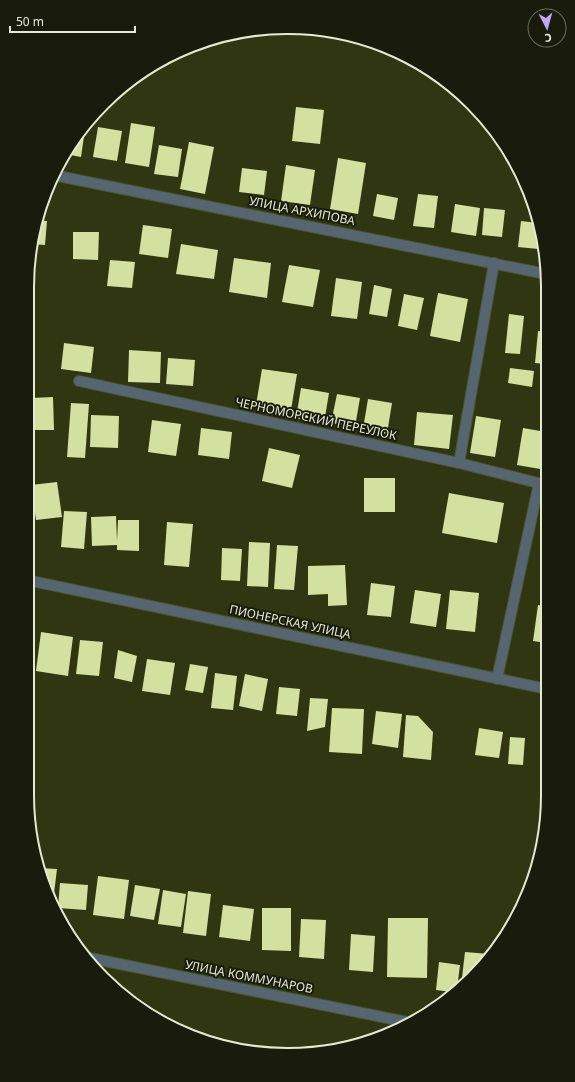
<svg xmlns="http://www.w3.org/2000/svg" width="575" height="1082" font-family="'Noto Sans',sans-serif">
<style>
.building{fill:#d2e19f}
.lines{fill:none;stroke-linecap:round;stroke-linejoin:round}
.minor-casing{stroke:#4c5330;stroke-width:12}
.minor{stroke:#566671;stroke-width:10}
.labels{text-anchor:middle;stroke-width:4;stroke-linejoin:round;paint-order:stroke}
.street-label{font-size:12px;fill:#e4e9d4;stroke:#191c0c}
.rim{fill:none;stroke:#e4e9d4;stroke-width:2}
</style>
<rect width="100%" height="100%" fill="#2f3611"/>
<g class="building">
<polygon points="347,35 355,36 362,39 347,38"/>
<polygon points="296,107 324,110 320,144 292,141"/>
<polygon points="86,123 81,157 65,154 81,129"/>
<polygon points="131,123 155,127 149,167 125,163"/>
<polygon points="98,127 122,131 117,161 93,157"/>
<polygon points="189,142 214,147 205,194 180,189"/>
<polygon points="159,145 182,149 178,177 154,174"/>
<polygon points="338,158 366,163 358,214 330,209"/>
<polygon points="286,165 315,170 310,205 281,201"/>
<polygon points="242,168 267,171 264,195 239,192"/>
<polygon points="377,194 398,198 394,220 373,216"/>
<polygon points="418,194 438,196 434,228 413,226"/>
<polygon points="455,204 480,208 476,236 451,232"/>
<polygon points="484,208 505,210 502,237 482,235"/>
<polygon points="36,220 47,221 45,245 32,244"/>
<polygon points="521,221 538,223 540,231 538,249 518,247"/>
<polygon points="143,225 172,229 168,258 139,254"/>
<polygon points="73,232 99,232 98,260 73,259"/>
<polygon points="181,244 218,250 214,279 176,274"/>
<polygon points="234,258 271,263 267,298 229,292"/>
<polygon points="110,260 135,262 132,288 107,286"/>
<polygon points="289,265 320,270 313,307 282,302"/>
<polygon points="336,278 362,282 357,319 331,316"/>
<polygon points="374,285 392,289 387,317 369,314"/>
<polygon points="438,293 468,299 460,342 430,336"/>
<polygon points="404,294 424,298 417,330 398,326"/>
<polygon points="509,314 524,316 520,354 505,353"/>
<polygon points="27,318 34,319 31,340 27,340"/>
<polygon points="538,331 546,332 546,364 535,363"/>
<polygon points="64,343 94,347 91,373 61,369"/>
<polygon points="129,350 161,352 160,383 128,382"/>
<polygon points="168,358 195,360 193,386 166,384"/>
<polygon points="510,368 534,371 532,387 508,383"/>
<polygon points="262,369 297,374 291,410 256,405"/>
<polygon points="301,388 329,393 324,423 296,418"/>
<polygon points="337,394 360,398 355,427 331,423"/>
<polygon points="53,397 54,430 31,430 31,398"/>
<polygon points="368,399 392,403 387,434 363,429"/>
<polygon points="71,403 89,404 85,458 67,457"/>
<polygon points="417,412 453,415 449,449 414,445"/>
<polygon points="91,415 119,416 118,448 90,447"/>
<polygon points="476,416 501,420 495,457 470,453"/>
<polygon points="152,420 181,424 176,456 148,452"/>
<polygon points="201,428 232,432 229,459 198,455"/>
<polygon points="523,428 546,432 546,470 517,465"/>
<polygon points="269,448 300,455 292,488 262,481"/>
<rect x="364" y="478" width="31" height="34"/>
<polygon points="57,482 62,517 36,520 31,485"/>
<polygon points="449,493 504,503 497,543 442,533"/>
<polygon points="27,502 31,509 28,533 27,533"/>
<polygon points="64,511 87,512 84,549 61,547"/>
<polygon points="116,516 117,541 118,520 139,520 139,551 117,550 117,545 92,546 91,517"/>
<polygon points="167,522 193,524 189,567 164,565"/>
<polygon points="249,542 270,543 268,587 247,586"/>
<polygon points="277,545 298,546 294,590 274,589"/>
<polygon points="222,548 242,549 240,581 221,580"/>
<polygon points="345,565 347,605 328,606 328,594 308,595 308,566"/>
<polygon points="371,583 395,586 391,617 367,615"/>
<polygon points="415,590 441,594 436,627 410,623"/>
<polygon points="450,590 479,593 475,632 446,629"/>
<polygon points="538,605 547,607 547,643 533,641"/>
<polygon points="41,632 73,637 68,676 36,671"/>
<polygon points="80,640 103,642 99,676 76,674"/>
<polygon points="118,650 137,656 132,682 114,678"/>
<polygon points="147,659 175,663 170,695 142,691"/>
<polygon points="190,664 208,667 203,693 185,690"/>
<polygon points="215,673 237,676 233,710 211,708"/>
<polygon points="245,674 268,679 262,711 239,706"/>
<polygon points="279,687 300,689 297,716 276,714"/>
<polygon points="310,698 328,699 325,727 307,731"/>
<polygon points="332,708 364,709 362,754 329,752"/>
<polygon points="376,711 402,714 398,748 372,744"/>
<polygon points="406,715 418,716 433,732 431,760 403,757"/>
<polygon points="479,728 503,732 499,758 475,755"/>
<polygon points="510,737 525,738 523,765 508,764"/>
<polygon points="39,868 57,869 53,902 41,878"/>
<polygon points="98,876 129,880 124,919 93,915"/>
<polygon points="60,883 88,885 86,910 58,908"/>
<polygon points="135,885 160,889 154,920 130,916"/>
<polygon points="163,890 186,894 181,927 158,924"/>
<polygon points="188,891 211,894 206,936 183,933"/>
<polygon points="223,905 254,909 250,941 219,937"/>
<polygon points="262,908 291,908 291,951 262,950"/>
<polygon points="388,918 428,918 427,978 387,977"/>
<polygon points="301,919 326,920 324,959 299,957"/>
<polygon points="351,934 375,936 373,972 349,970"/>
<polygon points="465,952 489,954 472,979 461,986"/>
<polygon points="439,962 460,965 457,989 452,992 436,990"/>
</g>
<g class="lines">
<defs>
<g id="minor">
<polyline points="53,175 546,274"/>
<polyline points="79,381 459,463 546,485"/>
<polyline points="459,463 494,263"/>
<polyline points="27,580 547,689"/>
<polyline points="497,679 539,483"/>
<polyline points="85,957 407,1022"/>
</g>
</defs>
<use href="#minor" class="minor-casing"/>
<use href="#minor" class="minor"/>
</g>
<g class="labels">
<g class="street-label">
<text transform="translate(302 211) rotate(11)" y="4">УЛИЦА АРХИПОВА</text>
<text transform="translate(316 419) rotate(12)" y="4">ЧЕРНОМОРСКИЙ ПЕРЕУЛОК</text>
<text transform="translate(290 622) rotate(12)" y="4">ПИОНЕРСКАЯ УЛИЦА</text>
<text transform="translate(249 977) rotate(11)" y="4">УЛИЦА КОММУНАРОВ</text>
</g>
</g>
<path d="M0 0H575V1082H0ZM287 34H288A253 253 0 0 1 541 287V795A253 253 0 0 1 288 1048H287A253 253 0 0 1 34 795V287A253 253 0 0 1 287 34Z" fill="#191c0c" fill-rule="evenodd"/>
<path class="rim" d="M287 34H288A253 253 0 0 1 541 287V795A253 253 0 0 1 288 1048H287A253 253 0 0 1 34 795V287A253 253 0 0 1 287 34Z"/>
<g transform="translate(547 28) rotate(174)"><circle r="19" fill="#191c0c" stroke="#6a6e5c"/>
<path d="M0-3L7 15L0 10L-7 15Z" fill="#c0a8f4"/>
<text y="-6" font-size="11" font-weight="bold" text-anchor="middle" fill="#e4e9d4">С</text>
</g>
<path d="M10 26v6h125v-6" fill="none" stroke="#e4e9d4" stroke-width="2"/>
<text x="16" y="26" font-size="12" fill="#e4e9d4" stroke="#191c0c" stroke-width="3" paint-order="stroke">50 m</text>
</svg>
